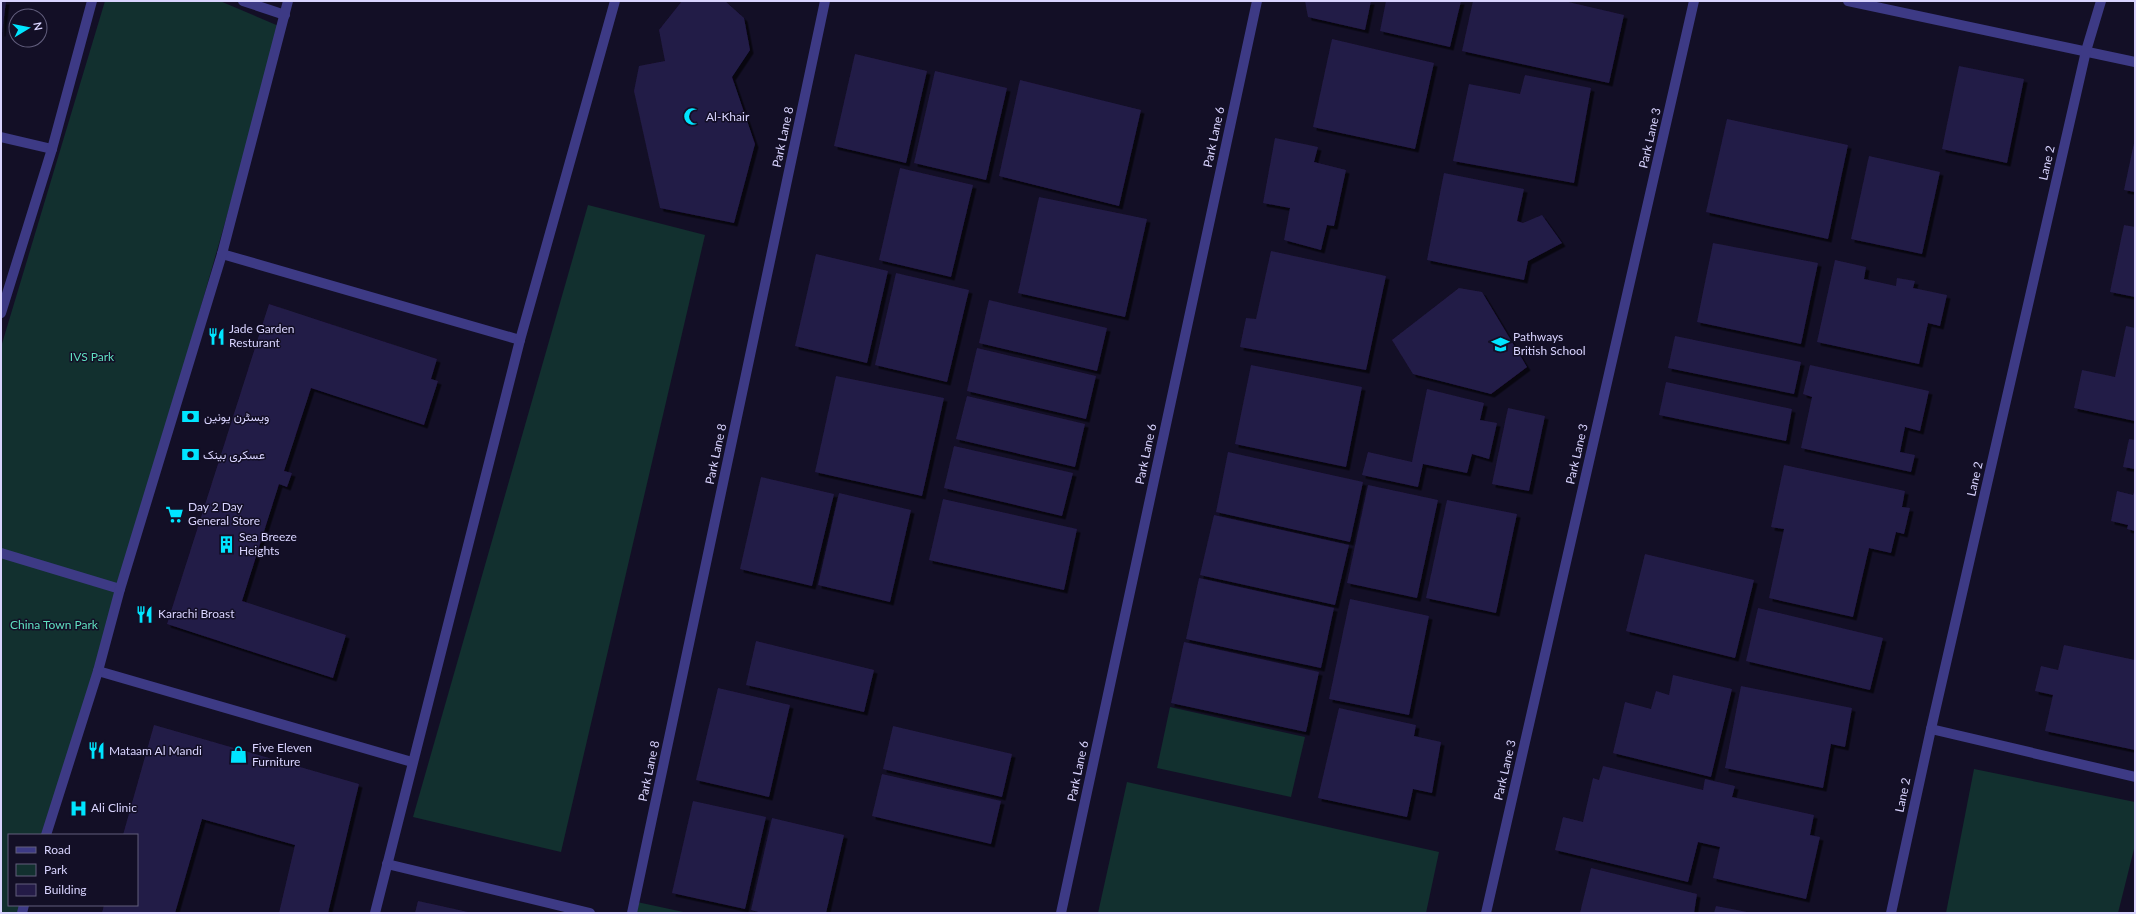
<svg xmlns="http://www.w3.org/2000/svg" width="2136" height="914" font-family="Lato,Vazirmatn,sans-serif">
<style>
.green{fill:#12302f}
.building{fill:#241b47;filter:url(#shadow)}
.lines{fill:none;stroke-linecap:round;stroke-linejoin:round}
.service{stroke:#3d3a85;stroke-width:10}
.minor{stroke:#3d3a85;stroke-width:10}
.labels{text-anchor:middle;stroke-width:3;stroke-linejoin:round;paint-order:stroke}
.poi-label{font-size:12px;fill:#d9d4ff;stroke:#130f26;text-anchor:start}
.street-label{font-size:12px;fill:#d9d4ff;stroke:#130f26}
.park-label{font-size:12px;fill:#5fe0c0;stroke:#130f26}
</style>
<defs>
<filter id="shadow"><feDropShadow dx="3.5" dy="3.5" stdDeviation="0" flood-color="#0009"/></filter>
</defs>
<rect width="100%" height="100%" fill="#130f26"/>
<g class="green">
<polygon points="105,1 220,1 281,27 120,589 45,835 9,835 9,905 23,905 20,913 1,913 1,347"/>
<polygon points="588,205 705,235 561,852 413,817"/>
<polygon points="1170,707 1305,737 1291,797 1157,768"/>
<polygon points="1974,769 2135,802 2135,845 2118,913 1946,913"/>
<polygon points="1127,782 1439,852 1426,913 1098,913"/>
<polygon points="637,902 688,913 634,913"/>
</g>
<g class="building">
<polygon points="1,1 6,1 2,33 1,33"/>
<polygon points="682,1 725,1 744,18 750,50 732,77 755,144 734,223 660,208 634,91 639,66 665,61 659,30"/>
<polygon points="1305,1 1371,1 1365,30 1308,17"/>
<polygon points="1386,1 1461,1 1450,47 1380,31"/>
<polygon points="1473,1 1564,1 1624,15 1609,83 1462,51"/>
<polygon points="1332,39 1434,63 1415,149 1313,127"/>
<polygon points="855,54 927,71 906,163 834,146"/>
<polygon points="1959,66 2024,79 2007,163 1942,149"/>
<polygon points="935,71 1007,88 986,180 914,163"/>
<polygon points="1525,75 1591,88 1574,183 1453,161 1469,84 1520,94"/>
<polygon points="1020,80 1141,110 1119,206 999,176"/>
<polygon points="1727,119 1848,145 1828,239 1706,212"/>
<polygon points="1275,138 1318,147 1314,162 1346,170 1334,226 1327,225 1321,250 1284,240 1290,208 1263,203"/>
<polygon points="2134,143 2135,143 2135,192 2124,190"/>
<polygon points="1869,156 1940,172 1922,254 1851,239"/>
<polygon points="900,168 973,185 951,277 879,260"/>
<polygon points="1444,173 1524,189 1517,221 1523,223 1542,215 1562,243 1528,261 1524,280 1427,260"/>
<polygon points="1039,197 1147,219 1125,317 1018,293"/>
<polygon points="2124,225 2135,227 2135,297 2110,292"/>
<polygon points="1713,243 1818,263 1801,344 1697,322"/>
<polygon points="1271,251 1386,276 1366,370 1240,347 1246,318 1256,319"/>
<polygon points="816,254 888,271 867,363 795,346"/>
<polygon points="1835,260 1866,267 1864,279 1896,286 1897,278 1915,281 1913,288 1947,295 1940,326 1928,323 1919,364 1817,342"/>
<polygon points="896,273 969,290 947,382 875,365"/>
<polygon points="1459,288 1482,292 1527,367 1491,394 1413,374 1392,340"/>
<polygon points="989,300 1107,328 1097,371 979,343"/>
<polygon points="269,304 437,359 431,379 438,381 424,425 311,388 284,471 292,473 287,487 279,484 242,601 346,635 333,678 167,624"/>
<polygon points="2126,326 2135,328 2135,421 2074,408 2082,370 2115,377"/>
<polygon points="1675,336 1801,362 1794,394 1668,368"/>
<polygon points="977,348 1096,376 1086,419 967,391"/>
<polygon points="1251,365 1362,387 1346,467 1235,444"/>
<polygon points="1810,365 1929,391 1920,431 1905,427 1900,452 1915,455 1911,472 1801,448 1812,397 1803,394"/>
<polygon points="836,376 944,398 922,496 815,472"/>
<polygon points="1666,382 1792,409 1786,441 1659,415"/>
<polygon points="1427,389 1484,403 1480,420 1497,423 1489,459 1472,454 1467,473 1423,464 1418,487 1362,475 1368,452 1412,462"/>
<polygon points="967,396 1085,424 1075,467 956,439"/>
<polygon points="1508,408 1545,416 1529,491 1492,484"/>
<polygon points="2129,439 2135,440 2135,469 2123,467"/>
<polygon points="954,446 1073,473 1062,516 944,488"/>
<polygon points="1228,452 1363,482 1350,542 1216,512"/>
<polygon points="1784,465 1905,491 1902,507 1910,508 1904,534 1896,532 1891,553 1869,548 1853,617 1769,598 1784,529 1771,527"/>
<polygon points="761,477 834,494 812,586 740,569"/>
<polygon points="1368,485 1438,500 1417,598 1347,583"/>
<polygon points="2135,489 2135,531 2127,529 2128,525 2111,521 2117,491 2133,495"/>
<polygon points="839,493 911,510 890,602 818,585"/>
<polygon points="943,499 1077,529 1064,590 929,560"/>
<polygon points="1447,500 1517,514 1496,613 1426,598"/>
<polygon points="1214,515 1349,545 1335,605 1200,575"/>
<polygon points="1645,554 1754,580 1735,658 1626,631"/>
<polygon points="1199,578 1334,608 1321,668 1186,639"/>
<polygon points="1350,599 1429,616 1409,715 1329,699"/>
<polygon points="1758,608 1883,638 1870,690 1746,661"/>
<polygon points="756,641 874,670 864,712 746,685"/>
<polygon points="1184,642 1319,672 1306,732 1171,703"/>
<polygon points="2064,645 2135,660 2135,750 2045,731 2053,695 2035,691 2041,666 2058,670"/>
<polygon points="1673,675 1732,689 1711,777 1613,753 1625,702 1651,709 1656,691 1669,695"/>
<polygon points="1741,686 1852,708 1845,747 1831,744 1823,788 1725,768"/>
<polygon points="718,688 790,705 769,797 696,780"/>
<polygon points="1339,708 1416,725 1414,736 1441,742 1432,793 1413,789 1407,817 1318,798"/>
<polygon points="154,725 359,784 328,913 279,913 295,845 202,819 175,913 102,913 104,905 137,905 137,835 123,835"/>
<polygon points="893,726 1012,754 1002,797 883,769"/>
<polygon points="1603,766 1703,790 1705,779 1735,786 1732,797 1814,815 1810,835 1820,837 1806,899 1713,878 1720,847 1698,842 1688,882 1555,850 1563,817 1583,822 1593,778 1599,780"/>
<polygon points="882,774 1001,801 991,844 872,816"/>
<polygon points="693,801 766,817 745,909 672,893"/>
<polygon points="772,818 844,835 826,913 762,913 751,910"/>
<polygon points="1591,868 1697,894 1694,913 1580,913"/>
<polygon points="418,901 468,912 468,913 415,913"/>
<polygon points="1716,906 1747,912 1747,913 1714,913"/>
</g>
<g class="lines">
<polyline class="service" points="1,137 52,149"/>
<g class="minor">
<polyline points="243,1 285,15"/>
<polyline points="1848,1 2135,62"/>
<polyline points="222,254 520,340"/>
<polyline points="1,313 52,149 92,1"/>
<polyline points="1,553 120,589"/>
<polyline points="98,671 412,762"/>
<polyline points="1931,729 2135,777"/>
<polyline points="46,835 98,671 120,589 222,254 288,1"/>
<polyline points="387,864 590,913"/>
<polyline points="22,913 24,905"/>
<polyline points="375,913 520,340 615,1"/>
<polyline points="632,913 825,1"/>
<polyline points="1061,913 1257,1"/>
<polyline points="1486,913 1694,1"/>
<polyline points="1891,913 1931,729 2086,51 2101,1"/>
</g>
</g>
<defs>
<symbol id="mosque-bare" viewBox="-9 -9 18 18"><path d="M3.5-4.9A6 6 0 1 0 3.5 4.9A5 5 0 1 1 3.5-4.9Z" fill="#00e5ff" stroke="#130f26" stroke-width="2.5" paint-order="stroke"/></symbol>
<symbol id="restaurant-bare" viewBox="-9 -9 18 18"><path d="M-5-6h1v4h1v-4h1v4h1v-4h1v5L-1.5 .5V6h-2V.5L-5-1ZM5-6V6H3V1.5H1.5Q1.5-4 5-6Z" fill="#00e5ff" stroke="#130f26" stroke-width="2.5" paint-order="stroke"/></symbol>
<symbol id="school-bare" viewBox="-9 -9 18 18"><path d="M0-5L7-2L0 1L-7-2ZM-4 1L0 2.5L4 1V4Q0 6-4 4Z" fill="#00e5ff" stroke="#130f26" stroke-width="2.5" paint-order="stroke"/></symbol>
<symbol id="bank-bare" viewBox="-9 -9 18 18"><path d="M-6-4H6V4H-6ZM0-2.3a2.3 2.3 0 1 0 0 4.6a2.3 2.3 0 1 0 0-4.6Z" fill="#00e5ff" stroke="#130f26" stroke-width="2.5" paint-order="stroke"/></symbol>
<symbol id="supermarket-bare" viewBox="-9 -9 18 18"><path d="M-6-5.5h2.5l.6 2H6L4.5 2H-2.5L-4.4-4H-6ZM-1.5 3.2a1.3 1.3 0 1 0 .1 0ZM3 3.2a1.3 1.3 0 1 0 .1 0Z" fill="#00e5ff" stroke="#130f26" stroke-width="2.5" paint-order="stroke"/></symbol>
<symbol id="building-bare" viewBox="-9 -9 18 18"><path d="M-4-6H4V6H1V3H-1V6H-4ZM-2.5-4.3h1.7v1.8h-1.7ZM.8-4.3h1.7v1.8H.8ZM-2.5-1h1.7V.8h-1.7ZM.8-1h1.7V.8H.8Z" fill="#00e5ff" stroke="#130f26" stroke-width="2.5" paint-order="stroke"/></symbol>
<symbol id="shop-bare" viewBox="-9 -9 18 18"><path d="M-5-2.5h2.3a2.7 3.5 0 0 1 5.4 0H5L5.5 6h-11ZM-1.5-2.5h3a1.5 2.3 0 0 0-3 0Z" fill="#00e5ff" stroke="#130f26" stroke-width="2.5" paint-order="stroke"/></symbol>
<symbol id="hospital-bare" viewBox="-9 -9 18 18"><path d="M-5-5h3v3.5h4V-5h3V5h-3V1.5h-4V5h-3Z" fill="#00e5ff" stroke="#130f26" stroke-width="2.5" paint-order="stroke"/></symbol>
</defs>
<g fill-rule="evenodd">
<use href="#mosque-bare" x="680" y="104" width="25" height="25"/>
<use href="#restaurant-bare" x="204" y="324" width="25" height="25"/>
<use href="#school-bare" x="1488" y="332" width="25" height="25"/>
<use href="#bank-bare" x="178" y="404" width="25" height="25"/>
<use href="#bank-bare" x="178" y="442" width="25" height="25"/>
<use href="#supermarket-bare" x="162" y="502" width="25" height="25"/>
<use href="#building-bare" x="214" y="532" width="25" height="25"/>
<use href="#restaurant-bare" x="132" y="602" width="25" height="25"/>
<use href="#restaurant-bare" x="84" y="738" width="25" height="25"/>
<use href="#shop-bare" x="226" y="742" width="25" height="25"/>
<use href="#hospital-bare" x="66" y="796" width="25" height="25"/>
</g>
<g class="labels">
<g class="poi-label">
<text x="706" y="121">Al-Khair</text>
<text x="229" y="333">Jade Garden<tspan x="229" dy="14">Resturant</tspan></text>
<text x="1513" y="341">Pathways<tspan x="1513" dy="14">British School</tspan></text>
<text x="204" y="421">ویسٹرن یونین</text>
<text x="203" y="459">عسکری بینک</text>
<text x="188" y="511">Day 2 Day<tspan x="188" dy="14">General Store</tspan></text>
<text x="239" y="541">Sea Breeze<tspan x="239" dy="14">Heights</tspan></text>
<text x="158" y="618">Karachi Broast</text>
<text x="252" y="752">Five Eleven<tspan x="252" dy="14">Furniture</tspan></text>
<text x="109" y="755">Mataam Al Mandi</text>
<text x="91" y="812">Ali Clinic</text>
</g>
<g class="street-label">
<text transform="translate(783 137) rotate(-78)" y="4">Park Lane 8</text>
<text transform="translate(1214 137) rotate(-78)" y="4">Park Lane 6</text>
<text transform="translate(1650 138) rotate(-77)" y="4">Park Lane 3</text>
<text transform="translate(2047 163) rotate(-77)" y="4">Lane 2</text>
<text transform="translate(716 454) rotate(-78)" y="4">Park Lane 8</text>
<text transform="translate(1146 454) rotate(-78)" y="4">Park Lane 6</text>
<text transform="translate(1577 454) rotate(-77)" y="4">Park Lane 3</text>
<text transform="translate(1975 479) rotate(-77)" y="4">Lane 2</text>
<text transform="translate(1505 770) rotate(-77)" y="4">Park Lane 3</text>
<text transform="translate(649 771) rotate(-78)" y="4">Park Lane 8</text>
<text transform="translate(1078 771) rotate(-78)" y="4">Park Lane 6</text>
<text transform="translate(1903 795) rotate(-78)" y="4">Lane 2</text>
</g>
<g class="park-label">
<text x="92" y="361">IVS Park</text>
<text x="54" y="629">China Town Park</text>
</g>
</g>
<rect width="2136" height="914" fill="none" stroke="#d9d4ff" stroke-width="4"/>
<rect x="8" y="834" width="130" height="72" fill="#130f26" stroke="#625e7d"/>
<rect x="16" y="847" width="20" height="6" fill="#3d3a85" stroke="#625e7d"/>
<text x="44" y="854" font-size="12" fill="#d9d4ff">Road</text>
<rect x="16" y="864" width="20" height="12" fill="#12302f" stroke="#625e7d"/>
<text x="44" y="874" font-size="12" fill="#d9d4ff">Park</text>
<rect x="16" y="884" width="20" height="12" fill="#241b47" stroke="#625e7d"/>
<text x="44" y="894" font-size="12" fill="#d9d4ff">Building</text>
<g transform="translate(28 28) rotate(80)"><circle r="19" fill="#130f26" stroke="#625e7d"/>
<path d="M0-3L7 15L0 10L-7 15Z" fill="#00e5ff"/>
<text y="-6" font-size="11" font-weight="bold" text-anchor="middle" fill="#d9d4ff">N</text>
</g>
</svg>
